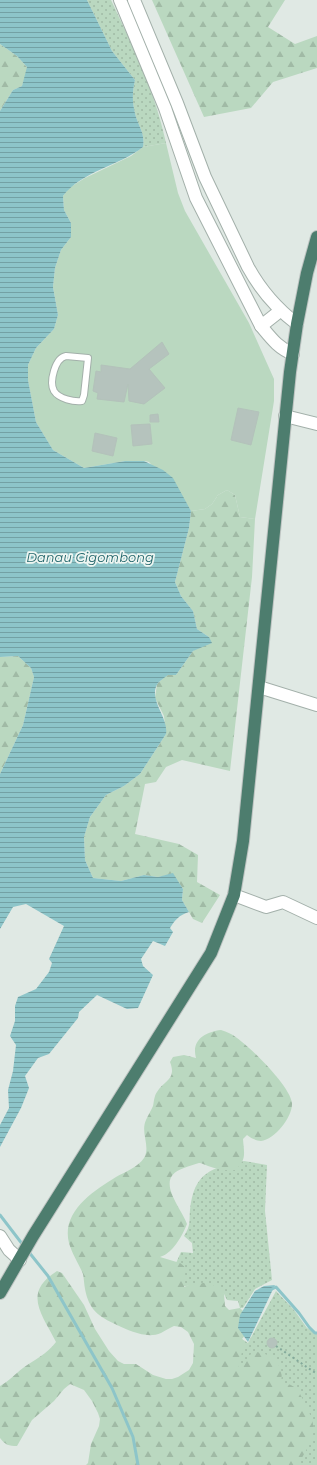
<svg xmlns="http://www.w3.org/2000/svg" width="317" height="1465" font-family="Montserrat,sans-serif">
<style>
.grass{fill:url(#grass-dots)}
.forest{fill:url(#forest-firs)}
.park{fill:#bad8c0}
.water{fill:url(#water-rules)}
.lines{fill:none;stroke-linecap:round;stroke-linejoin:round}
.stream{stroke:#8dc5c9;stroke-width:3}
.building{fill:#b5c3bd;stroke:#b3c2ba}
.service-casing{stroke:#a3b0aa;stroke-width:8}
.minor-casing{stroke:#a3b0aa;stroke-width:14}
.trunk-casing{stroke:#bdc3c1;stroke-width:14}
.path{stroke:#83a99a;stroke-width:2;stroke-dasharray:2 3;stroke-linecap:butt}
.service{stroke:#fff;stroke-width:6}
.minor{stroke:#fff;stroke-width:12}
.trunk{stroke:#4d7d6e;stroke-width:12}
.labels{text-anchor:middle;stroke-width:3.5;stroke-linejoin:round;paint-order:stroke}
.water-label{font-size:13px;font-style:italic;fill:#23676c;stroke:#eff6f2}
</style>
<defs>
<pattern id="grass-dots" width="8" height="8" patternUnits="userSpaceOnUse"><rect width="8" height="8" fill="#bad8c0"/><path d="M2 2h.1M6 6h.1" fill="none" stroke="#a0baa5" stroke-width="1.8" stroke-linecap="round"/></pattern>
<pattern id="forest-firs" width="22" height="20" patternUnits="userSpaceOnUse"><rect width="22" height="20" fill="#bad8c0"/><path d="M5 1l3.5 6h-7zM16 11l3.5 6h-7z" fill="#a0baa5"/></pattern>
<pattern id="water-rules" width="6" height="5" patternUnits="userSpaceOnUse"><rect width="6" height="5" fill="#8dc5c9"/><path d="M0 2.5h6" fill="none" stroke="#73a1a4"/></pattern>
</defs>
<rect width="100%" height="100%" fill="#e0e9e4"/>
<g class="grass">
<path d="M87,0H111C133,47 155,91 166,143L143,147C145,134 140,129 136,117C132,103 132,94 135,80L112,51Z"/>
<path d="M244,1161L267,1165L265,1211L272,1280L255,1289L243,1308H240L238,1301L227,1300L224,1294L195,1285L177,1287L176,1263L181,1252L193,1253L192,1243L184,1236C191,1225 189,1222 190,1210C194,1172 211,1168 244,1161Z"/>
<polygon points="276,1291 294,1310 307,1328 317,1333 317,1465 290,1465 229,1380 242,1339 248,1343"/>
</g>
<g class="forest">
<polygon points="152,0 285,0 268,27 295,44 317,36 317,68 273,82 251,108 204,117"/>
<polygon points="0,44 17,56 27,67 27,72 22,86 13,90 0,111"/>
<polygon points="227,490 235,495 240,517 255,519 252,577 230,771 182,760 166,767 156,782 145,784 135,834 179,844 198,855 197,882 220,895 202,923 193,919 189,912 182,900 183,889 173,874 158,877 144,875 121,881 93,878 85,860 84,837 90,817 106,795 124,786 140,774 166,734 164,716 155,698 157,684 168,674 176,675 193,651 209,637 197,629 193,611 181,596 175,582 189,528 191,511 205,509 212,504 218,495"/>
<polygon points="18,656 31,668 34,677 23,725 0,774 0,657"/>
<path d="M221,1030C227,1032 232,1034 237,1038C251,1048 290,1086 292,1103C293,1116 275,1140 261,1141C256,1141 251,1138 247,1135L243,1139C244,1153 247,1160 235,1170C225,1171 217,1169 208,1166C205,1165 202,1163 199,1163C195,1164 189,1166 184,1168C153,1178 181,1207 187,1224C182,1236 173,1253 160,1257L180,1263L185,1267V1280L184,1287L189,1285H195L207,1282L212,1286L216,1284L224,1294L225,1306L229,1310L240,1308L246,1314L247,1333L242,1339L244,1342L238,1370L243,1367L252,1352C270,1351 287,1365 280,1384C297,1382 300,1394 306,1406C311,1416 316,1426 312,1437C309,1446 303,1456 298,1465H86L88,1463L91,1444L99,1426L100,1419L98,1413L92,1401L84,1390L70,1384L64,1389L54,1401L32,1420L17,1446C9,1446 5,1445 0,1438V1386C9,1381 15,1374 23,1368C34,1360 47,1354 56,1342C42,1314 22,1293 57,1271L62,1273L84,1305L95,1329L109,1351L118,1361L124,1364H136L153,1375L166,1379H172L178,1377L189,1370L193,1363L194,1344L188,1332L181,1327L174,1326C169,1328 165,1331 161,1333C147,1339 130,1331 117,1325C98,1316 89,1310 85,1289C84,1284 84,1279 83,1274C79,1264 72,1254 69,1243C61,1212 93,1191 116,1177C125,1172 138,1167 144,1158C151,1146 140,1133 146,1120C148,1115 151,1111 153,1106C154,1102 154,1096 157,1092C164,1080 177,1080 170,1062L173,1057L184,1055L196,1058C191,1040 205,1032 221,1030Z"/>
</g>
<polygon class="park" points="166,143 178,193 185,211 249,323 274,379 274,401 255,519 240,517 235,495 227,490 218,495 212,504 205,509 191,511 185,502 149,462 145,461 125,461 84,468 53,450 36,422 28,380 28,365 36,348 54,329 58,315 53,287 55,268 61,250 71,237 71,223 64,210 63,196 69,188 85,178 131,156 143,147"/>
<g class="water">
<path d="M0,0H87L112,51L135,80C132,94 132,103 136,117C140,129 145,134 143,147C119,166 82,171 63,196L64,210L71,223V237L61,250L55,268L53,287L58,315L54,329L36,348L28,365V380L36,422L53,450L84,468L125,461H144L163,470L173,478L191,511L189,528L175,582L181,596L193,611L197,629L209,637L212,643L193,651L176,675H168C165,677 161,680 158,683C147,699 169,717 166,734L140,774L124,786L106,795L90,817L84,837L85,860L93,878L121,881L144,875L158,877L173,873L183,889L182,900L189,912C179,915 175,920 170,928L173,932L165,946L153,941L141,959L143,966L153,975L138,1008L127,1009L97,995L79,1012L78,1018L49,1054L38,1058L25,1076L29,1088L21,1108L0,1147V1125L9,1108L8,1090L13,1071L16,1045L10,1036L15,1021V1006L18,997L36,989L49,972L52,963L49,959L64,926L26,904L13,907L0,929V774L23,725L34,677L31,668L18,656L0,657V111L13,90L22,86L27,67L17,56L0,44Z"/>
<polygon points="275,1285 248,1342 238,1328 240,1315 255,1291 264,1286"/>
</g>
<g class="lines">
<g class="stream">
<polyline points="0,1215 23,1245"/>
<polyline points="28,1251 48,1276 112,1388 133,1437 138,1465"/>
<polyline points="270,1290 276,1287 299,1313 309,1327 315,1333 317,1333"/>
</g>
</g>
<g class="building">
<polygon points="162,342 169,354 149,369 165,388 144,404 129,401 128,384 124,402 97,399 98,393 93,391 96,371 101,372 101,365 130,369"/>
<polygon points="238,408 259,412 251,445 231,440"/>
<polygon points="158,414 159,422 150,422 150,415"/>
<polygon points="150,424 152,444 133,446 131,425"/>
<polygon points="95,433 117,438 113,456 92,451"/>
<circle cx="272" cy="1343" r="5"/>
</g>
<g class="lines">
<defs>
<path id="service" d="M66,356L88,358L84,395L82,401C74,402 59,399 54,391C49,382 55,358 66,356Z"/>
<g id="minor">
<path d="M120,0L165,108L196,198L261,326C271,338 278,348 293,354"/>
<path d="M134,0L177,103L205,177L248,267C260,289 276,308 297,324"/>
<polyline points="261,326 280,311"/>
<polyline points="285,416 317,424"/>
<polyline points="259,687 317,705"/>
<polyline points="234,895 266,907 283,902 317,918"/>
<polyline points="0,1236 9,1250 20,1260"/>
</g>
<polyline id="trunk" points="0,1293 33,1236 211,953 234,895 243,841 290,372 297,324 307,273 317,237"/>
</defs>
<use href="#service" class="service-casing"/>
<use href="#minor" class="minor-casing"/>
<use href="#trunk" class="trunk-casing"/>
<polyline class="path" points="276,1346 317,1374"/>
<use href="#service" class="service"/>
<use href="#minor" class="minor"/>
<use href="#trunk" class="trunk"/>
</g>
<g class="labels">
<g class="water-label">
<text x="90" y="562">Danau Cigombong</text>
</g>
</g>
</svg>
